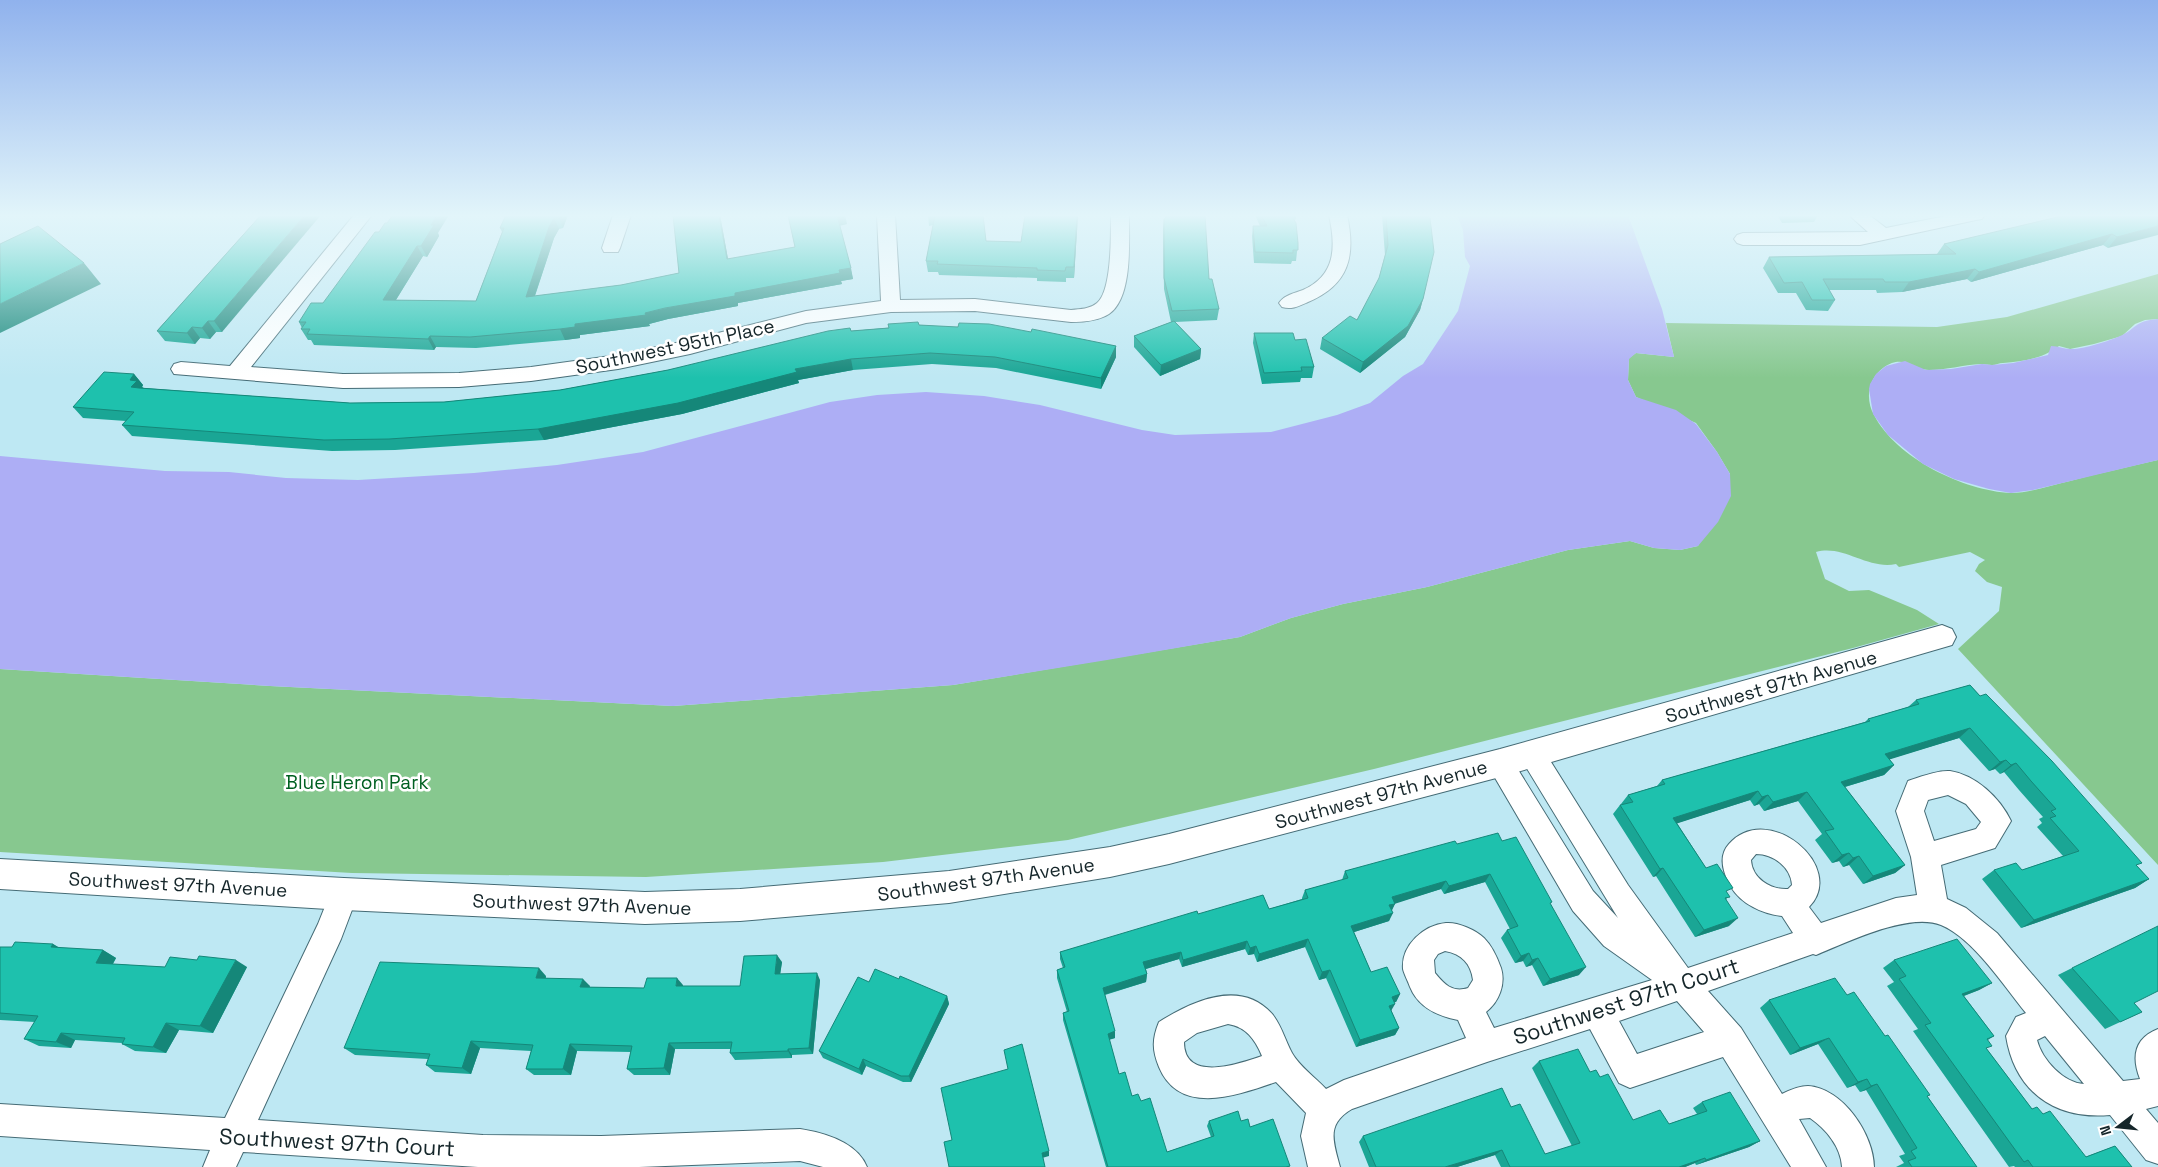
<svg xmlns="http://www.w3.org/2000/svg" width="2158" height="1167" font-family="'Space Grotesk',sans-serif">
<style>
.green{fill:#87c88f}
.water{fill:#adaef5}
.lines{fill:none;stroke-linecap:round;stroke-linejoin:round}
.street-casing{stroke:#456b75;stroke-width:2}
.secondary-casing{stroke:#456b75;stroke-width:2}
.street{fill:#fff;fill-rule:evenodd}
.secondary{fill:#fff;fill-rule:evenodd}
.wall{fill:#1aa695}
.shaded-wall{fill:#158779}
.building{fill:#1ec1ad;stroke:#158779}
.labels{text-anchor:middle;stroke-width:5;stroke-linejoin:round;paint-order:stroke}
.street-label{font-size:19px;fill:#15262a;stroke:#fff}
.park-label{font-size:19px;fill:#006021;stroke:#fff}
.near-street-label{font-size:22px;fill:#15262a;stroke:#fff}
</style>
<rect width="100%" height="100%" fill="#bee8f3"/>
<path class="green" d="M2158,274V319L2145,320L2135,324L2122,336L2094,344L2070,349L2059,346C2042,359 2024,361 2003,363C1999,363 1996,365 1992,365C1988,365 1985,364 1981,364C1963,365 1946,370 1929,370C1912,370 1904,353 1883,368C1868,379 1865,399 1874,415C1896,458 1964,491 2011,493C2030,493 2051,485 2070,481C2099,473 2129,467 2158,460V865L1958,649L1999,611L2002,587L1987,582L1975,571L1979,564L1985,560L1970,552L1899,567L1896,564C1868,570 1843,544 1816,552L1825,579L1849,591L1869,590L1886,597L1917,610L1939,624L1853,648L1374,769L1068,840L883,862L646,877L352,873L0,852V669L270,686L673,706L953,685L1240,637L1291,618L1343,604L1427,587L1568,550L1630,541L1654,548L1680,550L1698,546L1730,474L1717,452L1696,423L1636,397L1628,380L1629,358L1636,353L1674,357L1666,323L1937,327L2007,317Z"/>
<g class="water">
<polygon points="1457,215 1628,215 1662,309 1674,357 1636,353 1629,359 1628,380 1636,397 1676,410 1696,424 1717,452 1730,474 1731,496 1718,522 1698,546 1680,550 1654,548 1630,541 1568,550 1427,587 1343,604 1291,618 1240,637 1107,660 953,685 673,706 270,686 0,669 0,456 165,471 229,472 286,478 358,480 474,473 557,465 643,452 830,402 877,395 926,392 984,396 1040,405 1142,430 1175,435 1271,432 1337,415 1370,403 1403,376 1423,364 1458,311 1470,266 1465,257 1463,230"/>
<path d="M2158,319V460L2033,490L2011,493L1989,489L1954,479L1923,464L1888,435L1873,414L1869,389L1870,384L1876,374L1886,366L1905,361L1926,370L1951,369L1982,364L1992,365L2013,363L2048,355L2051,346C2059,346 2063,349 2070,349C2081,350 2109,341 2120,336C2137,329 2133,321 2158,319Z"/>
</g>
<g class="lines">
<defs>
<g id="street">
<path d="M354,215H372L251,367L343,374L459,373L531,367L618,355L690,340L806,311L881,301L877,215H895L900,300L975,299L1071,310C1080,309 1090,309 1097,303C1112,291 1111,234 1111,215H1129V221C1129,246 1132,298 1109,314C1098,321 1084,322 1071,322L975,311L891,312L806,323L690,354L618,369L531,381L459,387L343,388L174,374L171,369L174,364L181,362L230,366Z"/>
<polygon points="613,215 631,215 620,248 618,252 604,252 602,248"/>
<path d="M1329,215H1347C1356,256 1349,285 1308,302C1299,306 1292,310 1282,307L1279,303C1284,295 1295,293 1303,290C1336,275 1336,247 1329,215Z"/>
<polygon points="1849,215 1869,215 1886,228 1951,215 1985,215 1982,219 1976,220 1860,245 1743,245 1737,243 1734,239 1737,235 1743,233 1868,232"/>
<path d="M1532,742L1541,746L1628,885L1688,968L1793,933L1782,916C1763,914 1741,904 1731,887C1723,873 1718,856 1729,844C1768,800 1848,867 1809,907L1821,923L1896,898L1917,895L1911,857L1896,811L1908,781C1919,777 1938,770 1950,771C1976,775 2000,798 2011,821L1995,848L1941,865L1947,899L1966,908L1997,933L2123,1081L2140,1079C2131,1056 2135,1038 2158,1029V1106L2146,1109L2158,1123V1164L2146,1160L2110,1115C2055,1120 2015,1092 2006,1036L2016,1017L2026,1013C2004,986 1973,938 1941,925C1908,912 1846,943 1816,955L1813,954L1708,991L1741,1028L1782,1094C1790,1090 1799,1086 1808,1086C1843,1088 1874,1135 1874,1167H1842C1841,1147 1826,1129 1810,1118L1799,1119L1826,1167H1791L1723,1057L1630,1088L1619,1083L1590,1029L1487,1062L1352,1109C1326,1124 1333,1141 1340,1167H1308L1301,1136L1306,1113L1276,1082C1238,1095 1180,1117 1159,1067C1152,1050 1152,1039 1159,1022C1192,1001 1242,978 1273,1015C1282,1027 1285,1040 1292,1053C1299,1066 1316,1078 1326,1089L1344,1080L1466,1038L1458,1020C1437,1016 1418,1007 1410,987C1408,981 1404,974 1403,969C1401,945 1424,925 1446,923C1458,922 1476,930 1484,938C1492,946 1497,957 1501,968C1506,984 1499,1002 1486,1012L1494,1028L1652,980L1604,946L1573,911L1491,771L1487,763L1491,755L1500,751L1509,755L1593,891L1618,918L1523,762L1519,754L1523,746ZM1948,795L1966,804L1981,822L1976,829L1934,841L1924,811L1928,800ZM1756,854C1773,854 1791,867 1792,885L1788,889C1770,890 1752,878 1751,860ZM1445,951C1462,954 1471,964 1473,980L1468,988C1452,993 1444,984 1435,973L1434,960L1438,954ZM1677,1001L1704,1032L1637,1054L1619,1021ZM1228,1024C1246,1027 1255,1039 1262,1056C1239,1064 1184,1083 1184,1042L1197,1033ZM2045,1036L2084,1084C2064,1083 2042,1060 2037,1040Z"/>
<path d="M344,880L354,884L358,894L341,939L258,1120L483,1135L601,1136L800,1129C825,1133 857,1142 867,1167H823L800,1161L639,1167H478L243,1152L236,1167H203L210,1150L0,1136V1104L225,1118L318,924L334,884Z"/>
</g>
<polygon id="secondary" points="1942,625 1952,629 1956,637 1952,645 1500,777 1169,864 1110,877 949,903 740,921 645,924 344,910 0,889 0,859 344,878 645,892 740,889 949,871 1110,847 1169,834 1500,749"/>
</defs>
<use href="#street" class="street-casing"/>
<use href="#secondary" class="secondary-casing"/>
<use href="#street" class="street"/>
<use href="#secondary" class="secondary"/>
</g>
<g class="wall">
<polygon points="261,215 222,332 216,332 210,339 200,338 195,344 165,341 157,331"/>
<polygon points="506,215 568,215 563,228 559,229 554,238 535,296 621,285 679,273 673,215 720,215 728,259 795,247 788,215 847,224 840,225 853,279 841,281 842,284 738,303 738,306 668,319 649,324 650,326 580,335 580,338 565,340 476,348 436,347 434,350 314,345 311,340 308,340 301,329 302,328 299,322 323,303 438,233 439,236 427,257 423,256 396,300 476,301 502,232 500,228"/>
<polygon points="928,215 983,215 986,241 1021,242 1025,215 1078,215 1074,278 1066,278 1066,282 1037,281 1037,278 939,275 938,272 928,272 926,261 933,225 929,226"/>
<polygon points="1166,215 1209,279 1219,309 1217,320 1175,322 1201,349 1200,359 1160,376 1134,347 1134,336 1171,322 1164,289 1163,229 1164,219 1165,218"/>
<polygon points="1255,215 1296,215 1296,219 1294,220 1298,243 1296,261 1292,261 1291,264 1254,263 1252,236 1253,226 1260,226"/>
<polygon points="1382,215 1428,215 1423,299 1420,310 1405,337 1360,373 1320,349 1322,338 1357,320 1379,278 1385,255"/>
<polygon points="1772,215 1818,215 1814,222 1782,223 1778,216 1772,216"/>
<polygon points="2158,215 2108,248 2103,245 1971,282 1967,279 1902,292 1877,293 1876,290 1829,290 1835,300 1828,311 1806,310 1796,293 1778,293 1763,268 1769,257 1937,254 1944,244"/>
<polygon points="919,325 1031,332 1116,346 1116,357 1101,389 996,368 932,364 853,370 798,380 799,383 682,414 544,440 395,450 332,451 132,436 122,425 126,421 83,418 73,407 134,374 143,385 142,387 144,388 350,403 444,402 560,390 668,370 851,331"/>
<polygon points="1254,333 1295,340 1314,367 1312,378 1301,378 1300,382 1262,384 1253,343"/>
<polygon points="1970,685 2149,879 2135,888 2021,928 1982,879 1994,870 2022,870 2063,856 2037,827 2042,823 2039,819 2043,817 2019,790 2004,772 2000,774 1995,769 1989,771 1959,738 1889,759 1894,765 1884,775 1845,787 1905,865 1895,873 1863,884 1849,865 1843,867 1839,861 1832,863 1815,840 1822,834 1798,801 1764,811 1759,804 1754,806 1750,800 1677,823 1706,868 1728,894 1726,901 1729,926 1695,937 1656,876 1653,877 1613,814 1620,805 1622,805 1621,804 1628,795 1657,786 1662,780 1865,722 1868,719 1908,707 1916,700"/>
<polygon points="1502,841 1550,905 1579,975 1543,986 1532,965 1526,967 1523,961 1515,963 1501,938 1507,930 1510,929 1485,882 1444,894 1441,889 1395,903 1392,910 1389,921 1354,932 1371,972 1400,994 1396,1002 1394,1002 1391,1010 1399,1028 1395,1035 1356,1047 1326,978 1319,980 1305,947 1257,962 1254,954 1248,955 1245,949 1182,967 1179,959 1146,969 1147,974 1146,982 1105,995 1115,1038 1109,1040 1119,1074 1132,1096 1141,1101 1167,1152 1211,1137 1207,1126 1209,1121 1241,1121 1250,1127 1290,1166 1289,1167 1106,1167 1063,1020 1063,1013 1067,1012 1057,978 1057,970 1063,968 1060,959 1060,952 1198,914 1269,909 1302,899 1302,898 1305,890 1342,880 1345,871 1457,844"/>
<polygon points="53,944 59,948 103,950 116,958 113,964 165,967 247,967 213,1033 179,1030 166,1053 135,1051 122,1044 122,1043 75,1040 71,1048 39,1046 24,1039 35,1022 0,1020 0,947 12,947"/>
<polygon points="1894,960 1992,983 1979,990 1964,996 1994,1036 1988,1040 1986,1048 2032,1109 2043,1114 2085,1157 2115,1146 2132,1167 2015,1167 2014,1166 2009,1167 1913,1031 1918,1029 1887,986 1894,982 1883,968"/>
<polygon points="782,962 780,974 820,980 813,1054 792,1055 792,1058 735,1060 730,1053 731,1049 675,1049 670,1075 634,1075 627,1069 631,1052 577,1051 571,1075 534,1075 526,1069 531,1051 480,1048 471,1074 435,1072 426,1065 428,1059 355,1055 344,1048 546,976 546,978 590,986 589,987 644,988 683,985 683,986 740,986"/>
<polygon points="2072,968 2134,1003 2142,1012 2105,1029 2058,975"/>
<polygon points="899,979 947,996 949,1004 911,1082 903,1082 866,1066 862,1075 823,1058 819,1051 869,982"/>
<polygon points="1847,995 1927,1096 1977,1167 1896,1167 1904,1163 1899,1156 1905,1154 1866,1090 1860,1092 1855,1085 1847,1088 1818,1044 1790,1055 1760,1008 1769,1000"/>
<polygon points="1539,1061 1590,1072 1600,1077 1633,1120 1669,1124 1697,1114 1693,1108 1702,1102 1760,1141 1749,1147 1696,1165 1695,1163 1685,1167 1501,1167 1495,1155 1457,1167 1369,1167 1359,1142 1363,1136 1511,1107 1545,1154 1572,1146 1532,1068"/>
</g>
<g class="shaded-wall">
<polygon points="305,215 321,215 222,332 214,321"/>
<polygon points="437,215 449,215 438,233 439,236 427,257 421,246 431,225"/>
<polygon points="560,215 568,215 563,228 559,218"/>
<polygon points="719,215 720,215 730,270 727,259"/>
<polygon points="837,215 845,215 847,224 839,226"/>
<polygon points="1077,215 1078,215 1074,278 1074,267"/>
<polygon points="554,218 559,229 554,238 531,307 526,297 549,227"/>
<polygon points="2158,226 2158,235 2108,248 2117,237"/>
<polygon points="2112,234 2103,245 1971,282 1979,272"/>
<polygon points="417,246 423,256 389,311 383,300"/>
<polygon points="84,263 101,284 0,333 0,304"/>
<polygon points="851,268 853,279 841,281 842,284 738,303 738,306 668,319 649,324 650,326 580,335 580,338 565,340 560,329 575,324 645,313 735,293"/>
<polygon points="1975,269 1967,279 1902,292 1909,282"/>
<polygon points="1423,299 1420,310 1405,337 1360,373 1363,362"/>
<polygon points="208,321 216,332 210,339 202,328"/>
<polygon points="192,327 200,338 195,344 187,333"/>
<polygon points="430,336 436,347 434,350 428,339"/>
<polygon points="1116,346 1116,357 1101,389 1101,378"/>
<polygon points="1201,349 1200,359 1160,376 1161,365"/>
<polygon points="851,359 853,370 798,380 799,383 682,414 544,440 538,429 795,369"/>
<polygon points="134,374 143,385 142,387 146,391 131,387 130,380"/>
<polygon points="1970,728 1959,738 1875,764 1885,754"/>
<polygon points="2006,760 1995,769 1989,771 2000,762"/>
<polygon points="2016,763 2004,772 2000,774 2011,765"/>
<polygon points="1894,765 1884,775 1831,791 1841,782"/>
<polygon points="1758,791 1750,800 1666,827 1673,818"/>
<polygon points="1807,792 1798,801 1764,811 1773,802"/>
<polygon points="1768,795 1759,804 1754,806 1762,797"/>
<polygon points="1849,853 1839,861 1832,863 1842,855"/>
<polygon points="1859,856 1849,865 1843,867 1853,858"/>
<polygon points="1905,865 1895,873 1863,884 1873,876"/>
<polygon points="1663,868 1656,876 1653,877 1660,869"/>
<polygon points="1490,874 1485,882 1444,894 1449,886"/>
<polygon points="2149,879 2135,888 2021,928 2034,920"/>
<polygon points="1446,881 1441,889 1388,906 1392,897"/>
<polygon points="1395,904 1391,912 1389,905"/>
<polygon points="1393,913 1389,921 1348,934 1351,926"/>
<polygon points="1738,918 1729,926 1695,937 1704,930"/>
<polygon points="1308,939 1305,947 1257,962 1259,954"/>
<polygon points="1247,941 1245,949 1182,967 1183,960"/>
<polygon points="53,944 67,952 51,947"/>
<polygon points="1256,946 1254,954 1248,955 1250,948"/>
<polygon points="103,950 116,958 109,970 96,963"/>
<polygon points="1181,952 1179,959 1142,970 1143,962"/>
<polygon points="1529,953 1523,961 1515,963 1521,956"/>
<polygon points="777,955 782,962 779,982 775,974"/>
<polygon points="1538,958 1532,965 1526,967 1532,960"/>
<polygon points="236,960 247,967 213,1033 200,1026"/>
<polygon points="1586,967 1579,975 1543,986 1550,979"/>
<polygon points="539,968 546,976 543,985 536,978"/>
<polygon points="1330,970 1326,978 1319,980 1322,972"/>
<polygon points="817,973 820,980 813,1054 809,1048"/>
<polygon points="1147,974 1146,982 1103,995 1103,988"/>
<polygon points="677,978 683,985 681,993 676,986"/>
<polygon points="583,979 590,986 587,994 580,987"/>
<polygon points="1992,983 1979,990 1950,1001 1962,994"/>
<polygon points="1400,994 1396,1002 1388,1004 1392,997"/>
<polygon points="947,996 949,1004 911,1082 909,1076"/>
<polygon points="1395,1004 1391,1011 1389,1006"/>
<polygon points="166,1023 179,1030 166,1053 153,1047"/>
<polygon points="1399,1028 1395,1035 1356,1047 1360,1040"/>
<polygon points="1115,1031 1115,1038 1107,1040 1108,1034"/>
<polygon points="61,1033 75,1040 71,1048 56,1042"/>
<polygon points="1829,1038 1818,1044 1790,1055 1800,1048"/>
<polygon points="471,1041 480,1048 471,1074 462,1068"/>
<polygon points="669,1043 675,1049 670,1075 664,1068"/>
<polygon points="570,1044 577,1051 571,1075 563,1069"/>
<polygon points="788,1049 792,1055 792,1058 788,1051"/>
<polygon points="863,1059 866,1066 862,1075 859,1069"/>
<polygon points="1867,1079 1855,1085 1847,1088 1858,1082"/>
<polygon points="1877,1084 1866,1090 1860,1092 1871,1086"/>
<polygon points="1760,1141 1749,1147 1696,1165 1706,1160"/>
<polygon points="1502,1150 1495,1155 1457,1167 1445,1167"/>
<polygon points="1049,1151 1049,1156 1042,1158 1042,1153"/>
<polygon points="1705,1158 1695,1163 1685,1167 1679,1167"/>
</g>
<g class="building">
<polygon points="261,215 305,215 214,321 208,321 202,328 192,327 187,333 157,331"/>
<polygon points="393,215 437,215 431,225 434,225 421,246 417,246 383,300 476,301 504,228 500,228 506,215 560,215 559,218 554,218 549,227 526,297 621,285 679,273 673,215 719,215 727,259 795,247 788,215 837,215 851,268 839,270 840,273 735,293 735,296 665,308 645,313 646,315 575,324 575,327 560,329 470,337 430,336 428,339 307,334 310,329 301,329 306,322 299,322 311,303 323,303 375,232 379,232 385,223 387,223"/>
<polygon points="935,215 983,215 986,241 1021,242 1025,215 1077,215 1074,267 1066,267 1065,271 1037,270 1037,268 937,264 938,261 926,261"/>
<polygon points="1166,215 1205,215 1209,279 1212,279 1219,309 1172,311 1164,278 1164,219 1166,218"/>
<polygon points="1261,215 1291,215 1296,223 1298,243 1298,250 1293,250 1293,253 1255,252 1253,226 1267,226"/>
<polygon points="1386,215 1428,215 1430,218 1434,252 1423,299 1408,326 1363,362 1322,338 1350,316 1357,320 1379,278 1388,245"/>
<polygon points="2066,215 2158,215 2158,226 2117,237 2112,234 1979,272 1975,269 1909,282 1885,282 1883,279 1823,279 1835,300 1812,300 1802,282 1784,283 1769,257 1956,254 1944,244"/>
<polygon points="38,226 84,263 0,304 0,244"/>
<polygon points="1174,321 1201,349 1161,365 1134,336"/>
<polygon points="918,322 919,325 958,327 959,323 989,324 1031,332 1032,329 1116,346 1101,378 995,357 930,353 851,359 795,369 797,372 678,403 538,429 389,439 324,440 122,425 134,412 73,407 104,372 134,374 130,380 137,381 131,387 139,388 350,403 444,402 560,390 668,370 828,331 850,328 851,331 889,328 888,324"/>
<polygon points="1254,333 1293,333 1295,340 1306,339 1314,367 1301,367 1302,371 1264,373"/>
<polygon points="1970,685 1980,696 1986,694 2052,761 2142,863 2136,865 2149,879 2034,920 1994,870 2016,863 2022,870 2079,851 2050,818 2056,816 2051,811 2056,809 2031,781 2016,763 2011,765 2006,760 2000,762 1970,728 1885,754 1894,765 1841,782 1905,865 1873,876 1859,856 1853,858 1849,853 1842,855 1825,831 1834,829 1807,792 1773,802 1768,795 1762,797 1758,791 1673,818 1706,868 1717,864 1733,888 1726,891 1730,897 1725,898 1738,918 1704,930 1663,868 1660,869 1620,805 1633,802 1628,795 1665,784 1662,780 1870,721 1868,719 1919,704 1916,700"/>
<polygon points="1498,833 1502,841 1516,837 1552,902 1550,903 1586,967 1550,979 1538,958 1532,960 1529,953 1521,956 1507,930 1518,926 1490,874 1449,886 1446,881 1392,897 1395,904 1389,905 1393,913 1351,926 1371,972 1387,967 1400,994 1392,997 1395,1004 1389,1006 1399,1028 1360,1040 1330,970 1322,972 1308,939 1259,954 1256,946 1250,948 1247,941 1183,960 1181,952 1143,962 1147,974 1103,988 1115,1031 1108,1034 1119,1074 1125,1072 1132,1096 1138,1094 1141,1101 1150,1098 1167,1152 1214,1136 1209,1121 1238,1111 1241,1121 1248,1119 1250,1127 1273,1119 1290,1166 1286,1167 1108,1167 1063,1013 1069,1011 1057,970 1065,967 1060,952 1197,911 1198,914 1263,895 1269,909 1308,898 1305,890 1348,878 1345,871 1455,841 1457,844"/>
<polygon points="2158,926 2158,991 2134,1003 2142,1012 2120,1022 2072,968"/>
<polygon points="1957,939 1992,983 1962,994 1994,1036 1987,1039 1992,1046 1986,1048 2032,1109 2037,1107 2043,1114 2050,1111 2086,1157 2115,1146 2132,1167 2033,1167 2028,1160 2024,1162 1925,1025 1931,1023 1899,979 1906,976 1894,960"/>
<polygon points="15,942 53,944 51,947 103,950 96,963 165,967 170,957 197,960 199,956 236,960 200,1026 166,1023 153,1047 122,1044 125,1038 61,1033 56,1042 24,1039 38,1016 0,1013 0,947 12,947"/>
<polygon points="777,955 775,974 817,973 809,1048 788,1049 788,1051 730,1053 732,1042 669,1043 664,1068 627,1069 632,1046 570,1044 563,1069 526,1069 533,1045 471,1041 462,1068 426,1065 430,1054 344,1048 380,962 539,968 536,978 583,979 580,987 644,988 647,978 677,978 676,986 740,986 744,956"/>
<polygon points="875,969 899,979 900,976 947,996 909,1076 901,1076 863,1059 859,1069 819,1051 858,977 869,982"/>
<polygon points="1835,978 1847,995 1854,992 1885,1036 1888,1035 1930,1095 1927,1096 1977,1167 1912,1167 1908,1161 1916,1158 1911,1151 1917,1148 1877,1084 1871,1086 1867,1079 1858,1082 1829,1038 1800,1048 1769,1000"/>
<polygon points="1022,1044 1049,1151 1042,1153 1045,1167 949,1167 944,1142 952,1140 941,1088 1008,1069 1004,1050"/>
<polygon points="1578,1049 1590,1072 1596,1070 1600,1077 1608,1074 1633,1120 1660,1110 1669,1124 1707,1111 1702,1102 1730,1092 1760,1141 1706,1160 1705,1158 1679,1167 1510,1167 1502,1150 1445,1167 1376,1167 1363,1136 1502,1088 1511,1107 1520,1104 1545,1154 1580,1143 1539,1061"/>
</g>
<linearGradient id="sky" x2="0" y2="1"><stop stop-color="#90b2ed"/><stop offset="0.57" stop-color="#e2f5fa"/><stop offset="1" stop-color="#e2f5fa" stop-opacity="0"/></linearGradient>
<rect width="2158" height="378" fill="url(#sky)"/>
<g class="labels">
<g class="street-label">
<text transform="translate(675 346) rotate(-12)" y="7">Southwest 95th Place</text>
<text transform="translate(1771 686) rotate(-16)" y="7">Southwest 97th Avenue</text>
<text transform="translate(1381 794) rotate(-15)" y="7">Southwest 97th Avenue</text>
<text transform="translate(986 879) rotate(-8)" y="7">Southwest 97th Avenue</text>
<text transform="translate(178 884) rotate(3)" y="7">Southwest 97th Avenue</text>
<text transform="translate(582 904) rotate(2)" y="7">Southwest 97th Avenue</text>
</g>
<g class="park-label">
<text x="357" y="789">Blue Heron Park</text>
</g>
<g class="near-street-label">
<text transform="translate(1626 1001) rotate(-18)" y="8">Southwest 97th Court</text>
<text transform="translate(337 1142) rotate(3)" y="8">Southwest 97th Court</text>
</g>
</g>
<g transform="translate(2118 1127) rotate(254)" stroke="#ffffff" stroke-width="4" paint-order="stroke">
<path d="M0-4L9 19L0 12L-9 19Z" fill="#15262a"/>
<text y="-8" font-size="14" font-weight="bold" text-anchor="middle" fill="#15262a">N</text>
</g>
</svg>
